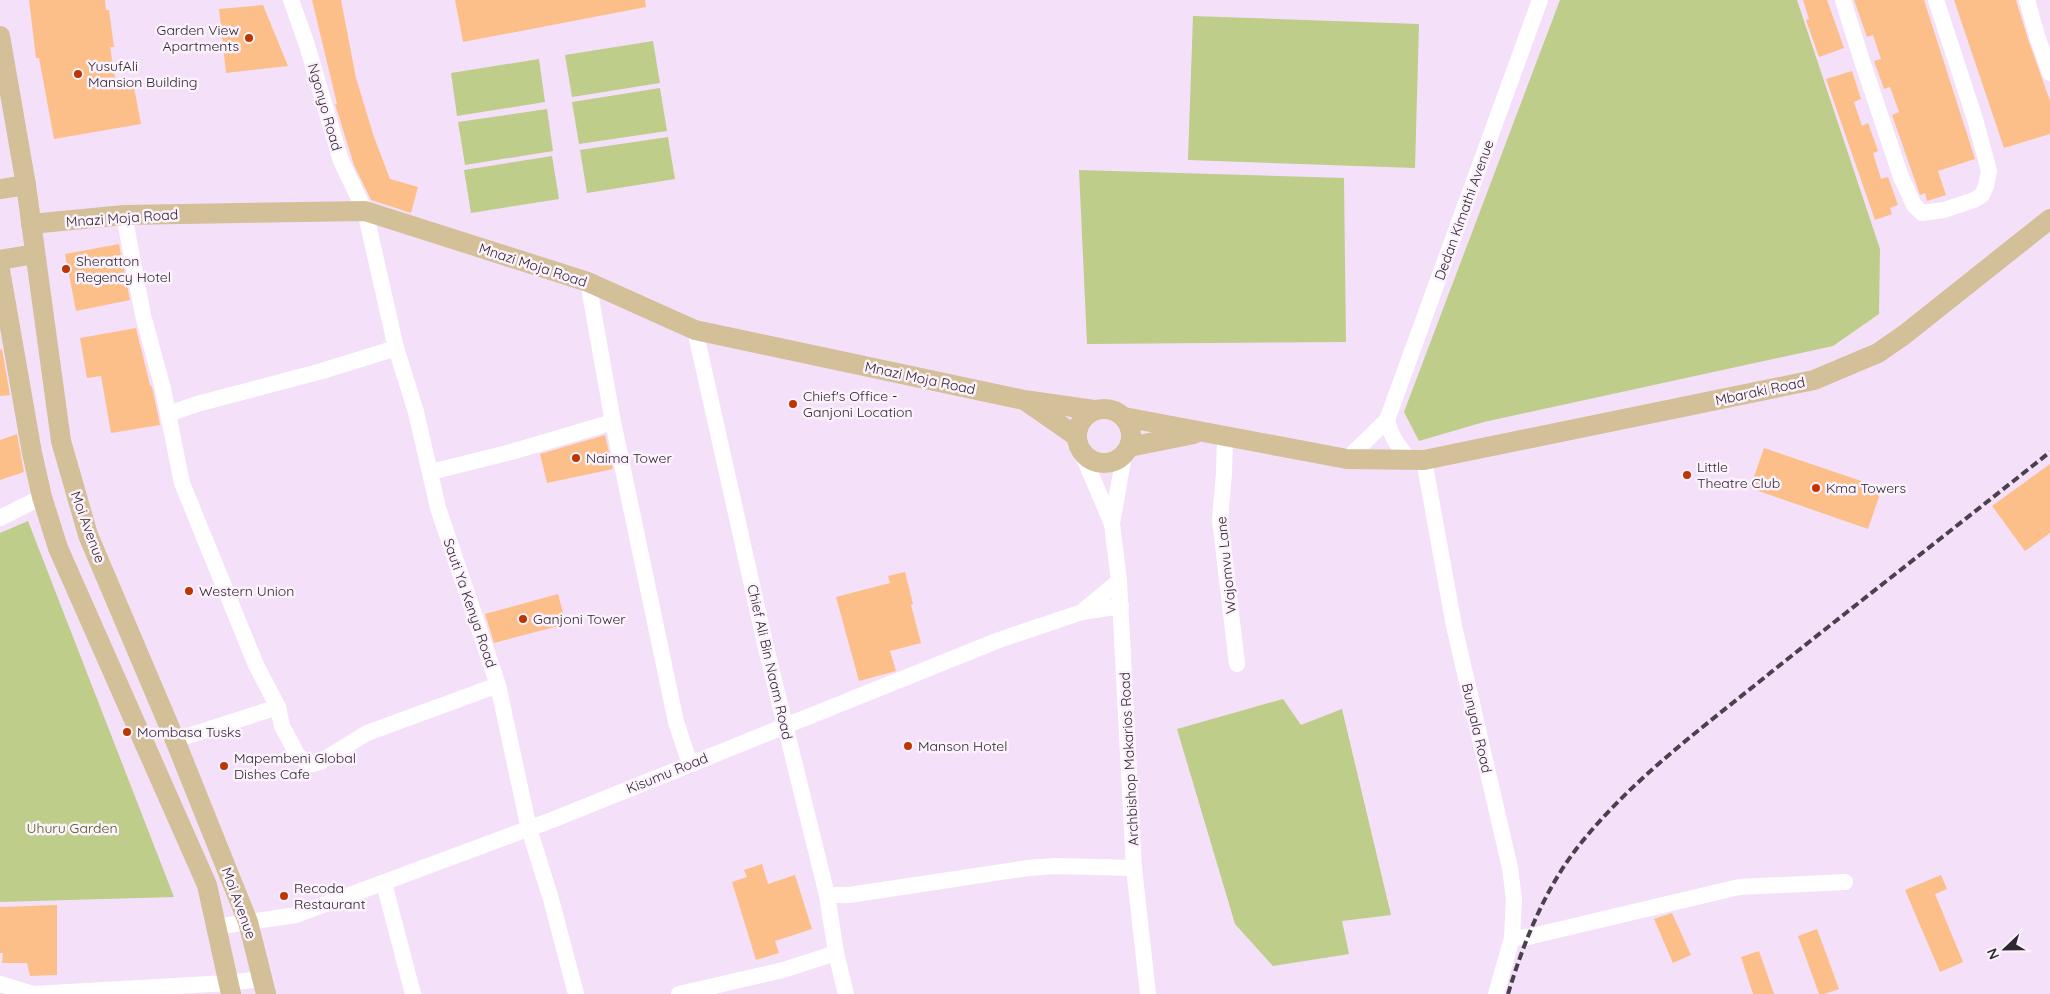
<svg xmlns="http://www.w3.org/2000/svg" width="2050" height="994" font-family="Quicksand,sans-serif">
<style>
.green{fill:#becd89}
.building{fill:#fcbf89}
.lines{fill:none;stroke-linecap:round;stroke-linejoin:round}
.minor{stroke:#fff;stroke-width:16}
.major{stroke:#d3bf98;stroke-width:20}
.rail{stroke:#4b414d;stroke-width:4;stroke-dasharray:8 4;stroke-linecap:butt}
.poi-dot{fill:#bd3502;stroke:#fbf2fc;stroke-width:2}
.labels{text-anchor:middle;stroke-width:5;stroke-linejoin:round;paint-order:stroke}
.poi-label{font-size:14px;fill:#2e2630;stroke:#fbf2fc;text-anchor:start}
.street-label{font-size:14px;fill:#2e2630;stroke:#fbf2fc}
.park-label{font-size:14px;fill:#4e5913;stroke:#fbf2fc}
</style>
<rect width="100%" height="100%" fill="#f5e0fa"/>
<g class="green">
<polygon points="1560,0 1797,0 1880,249 1879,314 1833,346 1484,422 1419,441 1404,412"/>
<polygon points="1193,16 1419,24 1415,168 1188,160"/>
<polygon points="653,41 660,83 572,97 565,55"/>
<polygon points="539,59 545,102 457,116 451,73"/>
<polygon points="660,88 667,131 579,144 572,102"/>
<polygon points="547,109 553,151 465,165 458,122"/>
<polygon points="668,137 675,179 587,193 580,150"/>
<polygon points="552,156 559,199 471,213 464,170"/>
<polygon points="1079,170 1344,178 1346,342 1087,344"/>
<polygon points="28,521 174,897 0,902 0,533"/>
<polygon points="1283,699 1301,725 1342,709 1391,915 1342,921 1349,954 1273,966 1235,924 1177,729"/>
</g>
<g class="building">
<polygon points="29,0 105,0 106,10 109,10 114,47 110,47 117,90 134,87 141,124 54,139 39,58 36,58"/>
<polygon points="312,0 341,0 356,78 374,137 390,179 418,187 411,213 371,200 354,165 335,104 337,104"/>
<polygon points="455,0 645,0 646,7 463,42"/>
<polygon points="1803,0 1827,0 1844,48 1819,57 1806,20 1809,19"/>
<polygon points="1854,0 1924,0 1975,159 1938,171 1946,195 1927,201 1925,193 1920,195 1892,115 1899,112 1890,87 1884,89 1874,61 1881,59 1873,35 1867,37"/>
<polygon points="1954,0 2016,0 2028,39 2050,101 2050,134 2004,148"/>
<polygon points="263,5 288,66 226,73 219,9"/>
<polygon points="1852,71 1861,99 1854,102 1862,126 1868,123 1878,151 1873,153 1881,179 1888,177 1898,205 1890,208 1892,214 1875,220 1826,79"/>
<polygon points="119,244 130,300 76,311 65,254"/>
<polygon points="136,328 150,385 151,385 153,391 160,425 111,433 101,376 87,378 80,338"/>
<polygon points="2,349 10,395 0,396 0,350"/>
<polygon points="17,434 24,472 0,480 0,440"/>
<polygon points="605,435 613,469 547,483 540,454"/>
<polygon points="1764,448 1882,488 1868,529 1750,488"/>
<polygon points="2050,464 2050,533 2025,551 1992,506"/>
<polygon points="905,572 913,604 911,605 921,643 890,651 896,671 859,681 836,597 890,583 888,576"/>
<polygon points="558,594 566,624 494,643 485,614"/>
<polygon points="762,864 768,884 795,875 812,929 775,941 779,953 756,960 732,882 747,877 744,870"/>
<polygon points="1941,875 1947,889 1935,894 1963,962 1940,972 1905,890"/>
<polygon points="57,905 57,975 30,976 27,963 2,963 3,953 0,953 0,907"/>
<polygon points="1672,913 1691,955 1673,963 1654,919"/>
<polygon points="1817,929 1839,989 1824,994 1819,994 1798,936"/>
<polygon points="1759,951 1774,994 1753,994 1741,957"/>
</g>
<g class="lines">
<g class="minor">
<polyline points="291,0 306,42 341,161 365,211 396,348 416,412 438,508 498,685 529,829 551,899 576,994"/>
<polyline points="1843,0 1862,61 1901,177 1914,205 1922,213 1944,210 1974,200 1982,195 1986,186 1989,171 1975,119 1936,0"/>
<polyline points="2027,0 2037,36 2050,73"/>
<polyline points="124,215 143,315 163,389 182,483 256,665 278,707 282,726 298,756 306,761 313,764 320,762 367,733 498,685"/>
<polyline points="588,282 613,422 676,722 690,764"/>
<polyline points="695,330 766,648 827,895 836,953 846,994"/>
<polyline points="168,414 197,404 322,371 396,348"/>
<path d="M1387,420C1391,438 1399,447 1410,460"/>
<polyline points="1225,436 1224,473 1220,520 1237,664"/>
<polyline points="1081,451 1112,524 1119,581 1134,868 1148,994"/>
<polyline points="1347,459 1387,420 1540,0"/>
<polyline points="1424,460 1454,626 1510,868 1514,899 1512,938 1496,994"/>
<polyline points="431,472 511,452 613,422"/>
<polyline points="0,518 42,497"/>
<polyline points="1112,524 1124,455"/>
<polyline points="1082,612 1119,581"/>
<polyline points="175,740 278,707"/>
<polyline points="384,883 413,994"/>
<polyline points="827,895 849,895 1028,868 1055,866 1134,868"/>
<polyline points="215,927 296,915 552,820 999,640 1082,612 1121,606"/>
<polyline points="1512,938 1528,937 1739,887 1845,882"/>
<polyline points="0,984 33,994 228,983 261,979"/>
<polyline points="679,994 783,970 836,953"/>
</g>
<g class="major">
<polyline points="0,36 26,185 61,441 88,535 175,740 248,922 266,994"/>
<polyline points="0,189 26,185"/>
<polyline points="31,224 124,215 365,211 588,282 695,330 1024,400 1094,410"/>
<polyline points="0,260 35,254"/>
<polyline points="0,270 32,453 42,497 58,548 207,885 231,994"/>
<polyline points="1027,402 1076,436"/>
<circle cx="1104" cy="436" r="27"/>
<polyline points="1124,417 1347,459 1424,460 1814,380 1878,353 1904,335 2050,219"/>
<polyline points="1129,447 1194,434"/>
</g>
<path class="rail" d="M1508,994C1524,941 1546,886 1581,843C1634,777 1705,726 1770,673C1863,599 1957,526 2050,452"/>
</g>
<g class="poi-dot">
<circle cx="249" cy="38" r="5"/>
<circle cx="78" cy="74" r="5"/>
<circle cx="66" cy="269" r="5"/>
<circle cx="793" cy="404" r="5"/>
<circle cx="576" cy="458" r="5"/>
<circle cx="1687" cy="475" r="5"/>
<circle cx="1816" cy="488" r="5"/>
<circle cx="189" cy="591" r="5"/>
<circle cx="523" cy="619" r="5"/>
<circle cx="127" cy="732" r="5"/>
<circle cx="908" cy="746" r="5"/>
<circle cx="224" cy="766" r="5"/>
<circle cx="284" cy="896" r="5"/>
</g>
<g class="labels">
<g class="poi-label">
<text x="239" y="35" text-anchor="end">Garden View<tspan x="239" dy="16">Apartments</tspan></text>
<text x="88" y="71">YusufAli<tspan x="88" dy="16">Mansion Building</tspan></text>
<text x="76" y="266">Sheratton<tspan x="76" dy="16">Regency Hotel</tspan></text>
<text x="803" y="401">Chief's Office -<tspan x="803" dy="16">Ganjoni Location</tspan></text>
<text x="586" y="463">Naima Tower</text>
<text x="1697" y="472">Little<tspan x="1697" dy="16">Theatre Club</tspan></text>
<text x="1826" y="493">Kma Towers</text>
<text x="199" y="596">Western Union</text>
<text x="533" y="624">Ganjoni Tower</text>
<text x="137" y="737">Mombasa Tusks</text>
<text x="918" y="751">Manson Hotel</text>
<text x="234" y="763">Mapembeni Global<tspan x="234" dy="16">Dishes Cafe</tspan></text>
<text x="294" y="893">Recoda<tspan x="294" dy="16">Restaurant</tspan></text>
</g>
<g class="street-label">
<text transform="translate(325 107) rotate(74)" y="5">Ngonyo Road</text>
<text transform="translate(1464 210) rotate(-70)" y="5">Dedan Kimathi Avenue</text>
<text transform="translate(122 218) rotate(-4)" y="5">Mnazi Moja Road</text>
<text transform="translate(533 265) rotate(18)" y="5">Mnazi Moja Road</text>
<text transform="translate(920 378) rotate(12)" y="5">Mnazi Moja Road</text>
<text transform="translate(1760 391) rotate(-12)" y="5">Mbaraki Road</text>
<text transform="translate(88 527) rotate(70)" y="5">Moi Avenue</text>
<text transform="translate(1226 565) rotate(-96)" y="5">Wajomvu Lane</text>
<text transform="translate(470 603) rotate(71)" y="5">Sauti Ya Kenya Road</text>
<text transform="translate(770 662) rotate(77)" y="5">Chief Ali Bin Naam Road</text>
<text transform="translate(1477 728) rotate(77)" y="5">Bunyala Road</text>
<text transform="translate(1129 759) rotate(-93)" y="5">Archbishop Makarios Road</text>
<text transform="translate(667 773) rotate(-22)" y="5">Kisumu Road</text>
<text transform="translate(239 903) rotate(70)" y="5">Moi Avenue</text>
</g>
<g class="park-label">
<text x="72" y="833">Uhuru Garden</text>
</g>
</g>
<g transform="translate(2005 949) rotate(248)" stroke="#fbf2fc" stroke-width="4" paint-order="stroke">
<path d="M0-4L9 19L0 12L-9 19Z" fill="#2e2630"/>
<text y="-8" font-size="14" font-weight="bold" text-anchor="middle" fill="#2e2630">N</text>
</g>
</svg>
